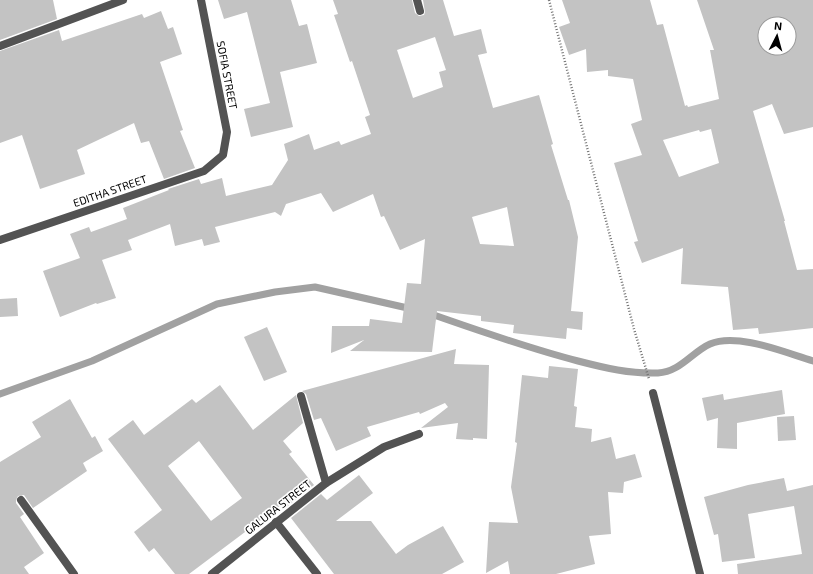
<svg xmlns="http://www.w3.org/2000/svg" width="813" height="574" font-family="'Exo 2',sans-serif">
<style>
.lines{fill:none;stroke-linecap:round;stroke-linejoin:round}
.stream{stroke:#a1a1a1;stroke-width:7}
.building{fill:#c3c3c3;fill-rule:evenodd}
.path{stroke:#757575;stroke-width:2.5;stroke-dasharray:1 2;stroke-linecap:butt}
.minor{stroke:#535353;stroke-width:8}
.tertiary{stroke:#535353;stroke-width:8}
.labels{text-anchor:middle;stroke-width:3.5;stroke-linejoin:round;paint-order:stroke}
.street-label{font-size:11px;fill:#000;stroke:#fff}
</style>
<rect width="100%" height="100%" fill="#fff"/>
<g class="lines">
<g class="stream">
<path d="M428,313C477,330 527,348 578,361C605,368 630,374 658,373C680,372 692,352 710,344C737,332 786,353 813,361"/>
<polyline points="0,394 92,361 217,304 275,292 315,287 412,309"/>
</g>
</g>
<g class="building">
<polygon points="0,0 53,0 57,19 0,40"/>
<polygon points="218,0 291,0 299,26 307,24 317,63 280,72 293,127 251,137 244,109 270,103 247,12 224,19"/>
<path d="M333,0H412L415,13L419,16L424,15L425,12L423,0H443L454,36L481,29L487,53L478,55L493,108L539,95L553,144L551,145L568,200H569L578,237L571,311L583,312L582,330L567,328L566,339L513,333L514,325L481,321V316L437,311L432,352L350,351L364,340L331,353L332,326H369L370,319L402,323L407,283L421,284L425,239L400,250L384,216L381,217L373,194L333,212L321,193L286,204L281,216L275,212L215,227L220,242L204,246L202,239L175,246L170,224L128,240L132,250L102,260L116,298L97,304L96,303L60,317L43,271L80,258L70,234L89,227L91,232L127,219L123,208L169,190L168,189L199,179L201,184L222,178L226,196L272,185L288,160L284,144L309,134L314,150L339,141L341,145L371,134L365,117L370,115L352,61L350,62L334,15L338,14ZM435,37L446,70L439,72L443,87L413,98L397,50ZM507,207L514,246L480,244L472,217Z"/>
<path d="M562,0H650L657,25L663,24L685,106L687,105L688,107L719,99L710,50H714L697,0H813V127L784,134L772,104L753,111L785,221H784L797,270L813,269V328L759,334L758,328L733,330L728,287L681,284L683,248L642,263L634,242L638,241L614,163L642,155L631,124L642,120L633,79L608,76V70L587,72L586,49L569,55L559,27L570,23ZM765,24H789V48H765ZM711,129L719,163L679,177L663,140L699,130L700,132Z"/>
<polygon points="161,11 168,29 173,27 182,54 160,62 183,130 180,131 195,168 164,179 149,141 141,143 134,123 77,150 85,174 40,189 22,135 0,143 0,51 59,30 62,41 142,14 144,18"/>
<polygon points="17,298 18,316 0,317 0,299"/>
<polygon points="267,327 287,372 264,381 244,337"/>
<polygon points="456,349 454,364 489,365 487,439 473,438 473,440 456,439 458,423 421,428 448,407 445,403 420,414 419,412 367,427 371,436 336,451 321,418 314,420 306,394 302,391"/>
<polygon points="549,366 578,369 574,406 577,407 575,427 592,429 591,442 611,437 616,459 635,454 642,477 624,482 623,493 608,492 611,534 589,536 595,564 556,574 510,574 508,561 486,573 489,522 518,523 511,487 517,443 515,442 522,375 548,378"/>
<path d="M220,385L253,430L296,395L303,423L283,441L292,452L289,454L314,485L284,509L281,505L189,574H175L154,548L149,552L134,532L162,510L108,439L133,420L144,435L192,399L196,403ZM199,441L242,498L211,521L168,466Z"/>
<polygon points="782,390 785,414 737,423 737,449 717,448 718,418 707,421 702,398 723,394 724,400"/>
<polygon points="70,399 92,438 95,436 103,451 83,463 87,471 33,508 24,495 18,496 16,500 16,503 24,514 20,517 44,553 24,567 29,574 0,574 0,462 41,437 32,422"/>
<polygon points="794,416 796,440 778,441 777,417"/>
<polygon points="359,475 373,493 336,521 371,521 396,554 408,545 443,526 464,562 442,574 334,574 291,518 321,494 327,500"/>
<polygon points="784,478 787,491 813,485 813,574 738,574 737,564 802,554 794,506 748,514 755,558 722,562 718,534 714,535 704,497 748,485"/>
</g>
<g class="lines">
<polyline class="path" points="549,0 634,329 649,379"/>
<g class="minor">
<polyline points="417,0 420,11"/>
<polyline points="0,240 204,171 223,155 227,132 201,0"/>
<polyline points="653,393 700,574"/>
<polyline points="326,483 384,447 419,434"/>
<polyline points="21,500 74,574"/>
<polyline points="276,522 317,574"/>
<polyline points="212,574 326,483 301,396"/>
</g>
<polyline class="tertiary" points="0,46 123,0"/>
</g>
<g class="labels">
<g class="street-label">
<text transform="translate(227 75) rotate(79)" y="4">SOFIA STREET</text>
<text transform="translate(110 191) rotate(-19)" y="4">EDITHA STREET</text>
<text transform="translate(278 507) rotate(-38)" y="4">GALURA STREET</text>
</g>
</g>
<g transform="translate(777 36) rotate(6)"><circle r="19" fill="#ffffff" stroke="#999999"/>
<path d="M0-3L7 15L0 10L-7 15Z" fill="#000000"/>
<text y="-6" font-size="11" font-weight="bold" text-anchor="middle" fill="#000000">N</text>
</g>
</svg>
